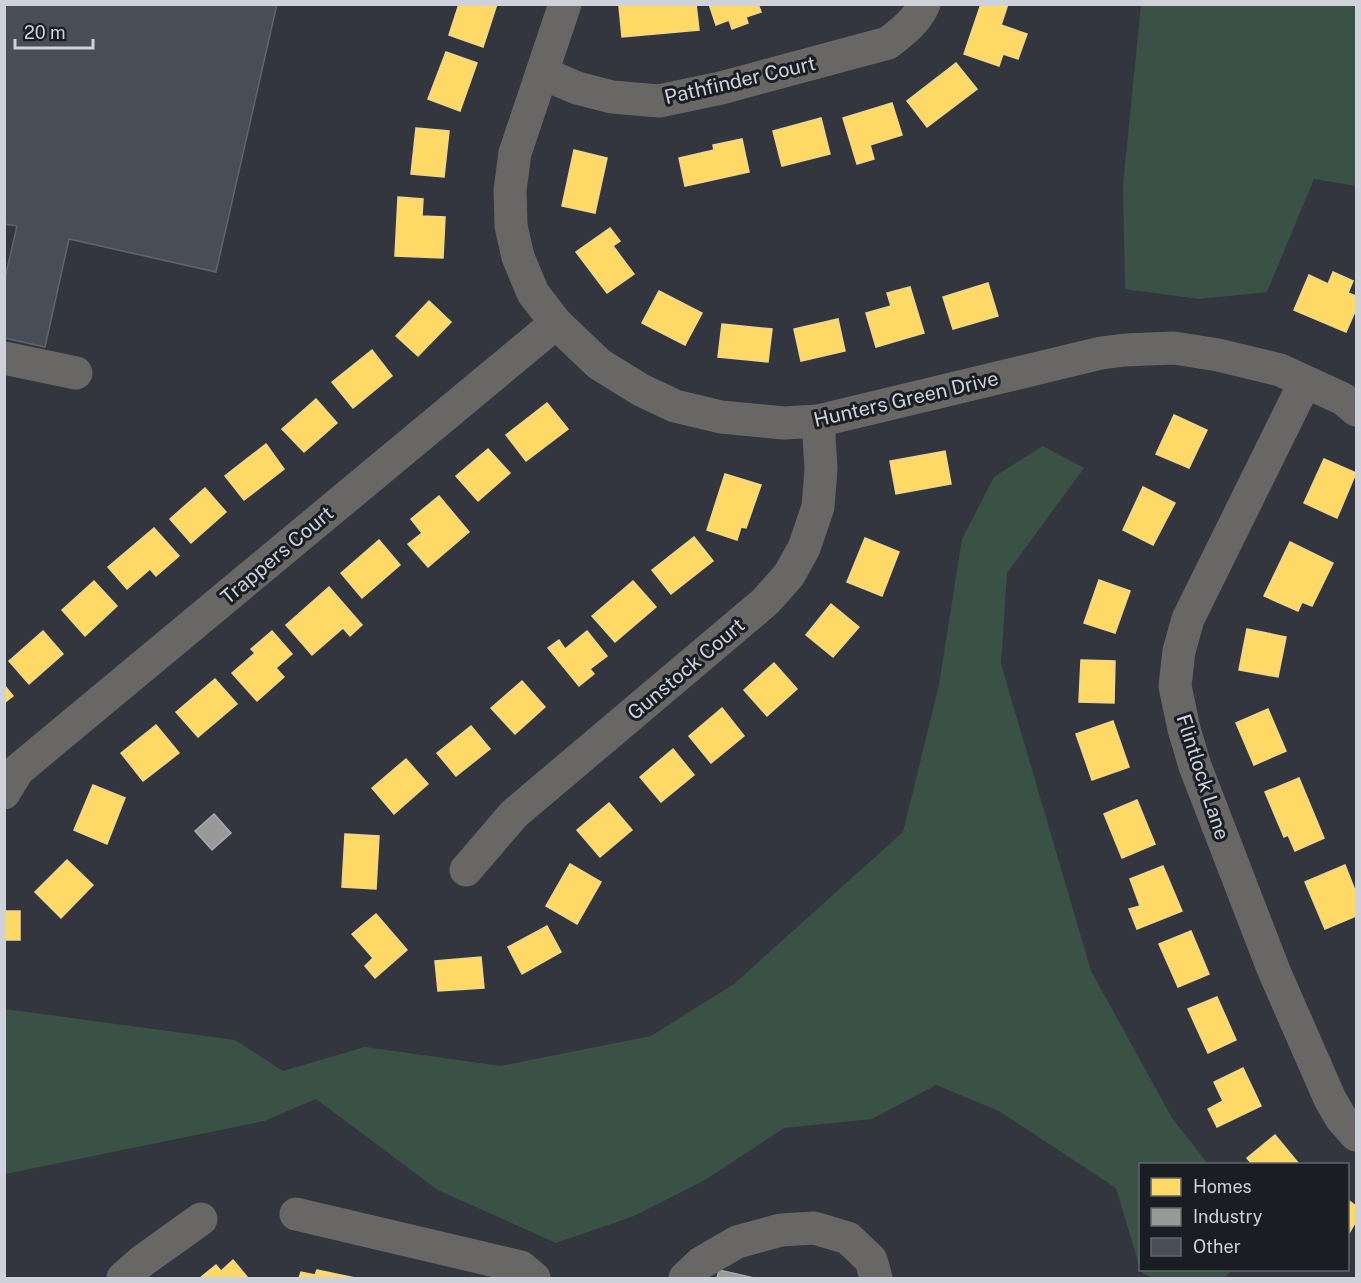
<svg xmlns="http://www.w3.org/2000/svg" width="1361" height="1283" font-family="'Public Sans',sans-serif">
<style>
.green{fill:#3a5245}
.homes{fill:#ffd966;stroke:#f1d789;stroke-width:1.5}
.industry{fill:#999;stroke:#a9aaad;stroke-width:1.5}
.building{fill:#494d57;stroke:#61646b;stroke-width:1.5}
.lines{fill:none;stroke-linecap:round;stroke-linejoin:round}
.minor{stroke:#696666;stroke-width:33}
.labels{text-anchor:middle;stroke-width:6;stroke-linejoin:round;paint-order:stroke}
.street-label{font-size:20px;fill:#cfd2db;stroke:#1a1d23}
</style>
<rect width="100%" height="100%" fill="#33363e"/>
<g class="green">
<polygon points="1141,5 1356,5 1356,186 1314,179 1267,292 1199,299 1125,289 1123,185"/>
<polygon points="1043,446 1084,468 1007,573 1001,664 1091,971 1172,1118 1208,1164 1140,1164 1140,1268 1116,1188 999,1111 936,1085 872,1119 784,1128 705,1180 634,1216 556,1243 438,1190 316,1099 264,1121 5,1174 5,1009 235,1040 283,1071 365,1047 501,1066 651,1036 734,984 903,832 939,685 962,539 994,477"/>
<polygon points="1141,1270 1232,1270 1224,1278 1155,1278 1143,1274"/>
</g>
<g class="homes">
<polygon points="459,4 497,4 483,47 449,35"/>
<polygon points="639,4 696,4 699,30 622,37 619,6"/>
<polygon points="709,4 758,4 761,12 746,17 748,23 732,29 729,20 716,25"/>
<polygon points="981,4 1008,4 1001,25 1027,34 1018,59 1003,54 999,66 964,54"/>
<polygon points="446,52 477,63 460,111 428,99"/>
<polygon points="956,63 977,89 927,127 907,101"/>
<polygon points="892,103 902,135 870,145 874,159 857,164 843,118"/>
<polygon points="821,118 830,154 782,166 773,131"/>
<polygon points="416,128 449,131 444,177 411,174"/>
<polygon points="742,139 749,172 685,186 679,158 714,150 713,145"/>
<polygon points="574,150 607,158 595,213 562,206"/>
<polygon points="398,197 423,199 422,216 445,217 443,258 395,256"/>
<polygon points="610,228 620,241 613,246 634,274 607,293 576,252"/>
<polygon points="1333,272 1353,281 1348,293 1356,296 1356,309 1346,332 1294,310 1309,275 1328,284"/>
<polygon points="988,283 998,316 953,329 943,297"/>
<polygon points="910,287 924,333 876,347 866,313 891,306 887,293"/>
<polygon points="659,291 702,313 685,345 642,323"/>
<polygon points="429,301 451,322 418,356 396,336"/>
<polygon points="838,319 845,351 801,361 794,329"/>
<polygon points="722,324 772,329 768,362 718,357"/>
<polygon points="372,350 392,376 353,408 332,382"/>
<polygon points="316,399 337,423 304,452 282,429"/>
<polygon points="547,403 568,429 526,461 506,435"/>
<polygon points="1174,415 1207,430 1189,468 1156,454"/>
<polygon points="266,444 284,469 244,500 225,476"/>
<polygon points="488,449 510,473 478,501 456,476"/>
<polygon points="945,451 951,484 896,494 890,461"/>
<polygon points="1324,459 1356,473 1337,518 1304,503"/>
<polygon points="725,474 761,485 746,528 741,527 737,540 707,530"/>
<polygon points="1143,487 1175,503 1153,545 1123,530"/>
<polygon points="205,488 226,512 191,543 170,519"/>
<polygon points="439,496 469,532 428,567 408,544 422,533 411,519"/>
<polygon points="154,528 179,556 156,576 150,569 127,589 108,567"/>
<polygon points="694,537 713,561 671,594 652,570"/>
<polygon points="865,538 899,552 882,596 847,582"/>
<polygon points="379,540 400,565 362,598 341,573"/>
<polygon points="1290,542 1333,563 1312,606 1302,602 1298,611 1264,596"/>
<polygon points="1099,580 1130,591 1115,633 1084,623"/>
<polygon points="94,581 117,606 85,636 62,610"/>
<polygon points="633,581 656,607 615,642 592,616"/>
<polygon points="329,587 362,625 350,636 343,628 312,655 286,625"/>
<polygon points="831,604 859,627 833,657 806,635"/>
<polygon points="1247,629 1286,637 1278,677 1239,670"/>
<polygon points="43,631 63,654 29,684 9,661"/>
<polygon points="272,631 292,654 276,668 284,677 257,701 232,673 255,653 251,649"/>
<polygon points="587,631 607,656 590,669 594,674 579,686 548,648 559,640 565,649"/>
<polygon points="1081,660 1115,661 1114,703 1079,702"/>
<polygon points="774,663 797,689 767,716 744,690"/>
<polygon points="215,679 237,704 198,737 176,712"/>
<polygon points="522,681 545,707 515,734 491,708"/>
<polygon points="4,685 13,696 4,703"/>
<polygon points="722,708 744,736 711,763 689,736"/>
<polygon points="1268,709 1286,751 1254,765 1236,723"/>
<polygon points="1113,721 1129,767 1092,780 1076,734"/>
<polygon points="156,725 179,753 143,781 121,753"/>
<polygon points="471,726 490,749 456,776 437,753"/>
<polygon points="673,749 694,775 661,802 640,777"/>
<polygon points="406,759 428,784 394,814 372,788"/>
<polygon points="1299,778 1324,838 1295,851 1288,835 1284,837 1265,792"/>
<polygon points="93,785 125,798 107,844 74,830"/>
<polygon points="1137,800 1155,844 1122,858 1104,814"/>
<polygon points="609,803 632,830 600,857 577,830"/>
<polygon points="345,834 379,836 376,889 342,887"/>
<polygon points="67,860 93,885 61,918 35,892"/>
<polygon points="570,864 601,882 577,924 546,906"/>
<polygon points="1345,865 1356,893 1356,916 1325,929 1305,882"/>
<polygon points="1163,866 1182,911 1137,929 1129,909 1140,906 1130,879"/>
<rect x="4" y="911" width="16" height="29"/>
<polygon points="376,914 407,950 375,978 365,966 373,958 352,934"/>
<polygon points="547,926 561,952 522,974 508,947"/>
<polygon points="1191,931 1209,974 1178,987 1159,944"/>
<polygon points="481,957 484,988 438,991 435,961"/>
<polygon points="1217,997 1236,1040 1208,1053 1188,1009"/>
<polygon points="1243,1068 1261,1106 1217,1127 1208,1109 1223,1101 1214,1082"/>
<polygon points="1275,1135 1299,1164 1252,1164 1247,1158"/>
<polygon points="1348,1200 1356,1206 1356,1221 1348,1235"/>
<polygon points="233,1260 248,1278 200,1278 216,1265 221,1271"/>
<polygon points="317,1270 355,1278 299,1278 301,1272 315,1275"/>
</g>
<g class="industry">
<polygon points="214,814 231,833 212,850 195,831"/>
<polygon points="719,1270 754,1278 717,1278"/>
</g>
<polygon class="building" points="4,4 277,4 216,272 69,239 45,347 4,338 4,282 17,226 4,224"/>
<g class="lines">
<g class="minor">
<polyline points="565,4 515,153 510,190 511,226 518,257 533,293 556,323 599,364 641,390 675,406 721,417 784,423 818,421 1101,353 1125,350 1174,348 1218,355 1280,370 1343,399 1356,410"/>
<path d="M542,73L577,88L612,97L659,101L721,88L888,43C902,32 917,21 924,4"/>
<polyline points="4,358 76,373"/>
<polyline points="1305,382 1188,619 1179,651 1175,686 1184,729 1195,766 1274,971 1330,1099 1341,1118 1356,1135"/>
<polyline points="4,793 18,770 556,323"/>
<polyline points="466,870 514,814 766,601 789,575 804,548 818,507 821,469 818,421"/>
<polyline points="296,1214 521,1267 534,1278"/>
<polyline points="123,1278 141,1262 201,1219"/>
<polyline points="685,1278 701,1263 737,1242 781,1230 814,1228 848,1238 871,1260 876,1278"/>
</g>
</g>
<g class="labels">
<g class="street-label">
<text transform="translate(740 80) rotate(-13)" y="7">Pathfinder Court</text>
<text transform="translate(906 399) rotate(-13)" y="7">Hunters Green Drive</text>
<text transform="translate(277 555) rotate(-40)" y="7">Trappers Court</text>
<text transform="translate(686 669) rotate(-40)" y="7">Gunstock Court</text>
<text transform="translate(1203 777) rotate(72)" y="7">Flintlock Lane</text>
</g>
</g>
<rect width="1361" height="1283" fill="none" stroke="#cfd2db" stroke-width="12"/>
<rect x="1139" y="1163" width="210" height="108" fill="#1a1d23" stroke="#62656d" stroke-width="1.5"/>
<rect x="1151" y="1178" width="30" height="18" fill="#ffd966" stroke="#62656d" stroke-width="1.5"/>
<text x="1193" y="1193" font-size="18" fill="#cfd2db">Homes</text>
<rect x="1151" y="1208" width="30" height="18" fill="#999999" stroke="#62656d" stroke-width="1.5"/>
<text x="1193" y="1223" font-size="18" fill="#cfd2db">Industry</text>
<rect x="1151" y="1238" width="30" height="18" fill="#494d57" stroke="#62656d" stroke-width="1.5"/>
<text x="1193" y="1253" font-size="18" fill="#cfd2db">Other</text>
<path d="M15 39v9h78v-9" fill="none" stroke="#cfd2db" stroke-width="3"/>
<text x="24" y="39" font-size="18" fill="#cfd2db" stroke="#1a1d23" stroke-width="4.5" paint-order="stroke">20 m</text>
</svg>
